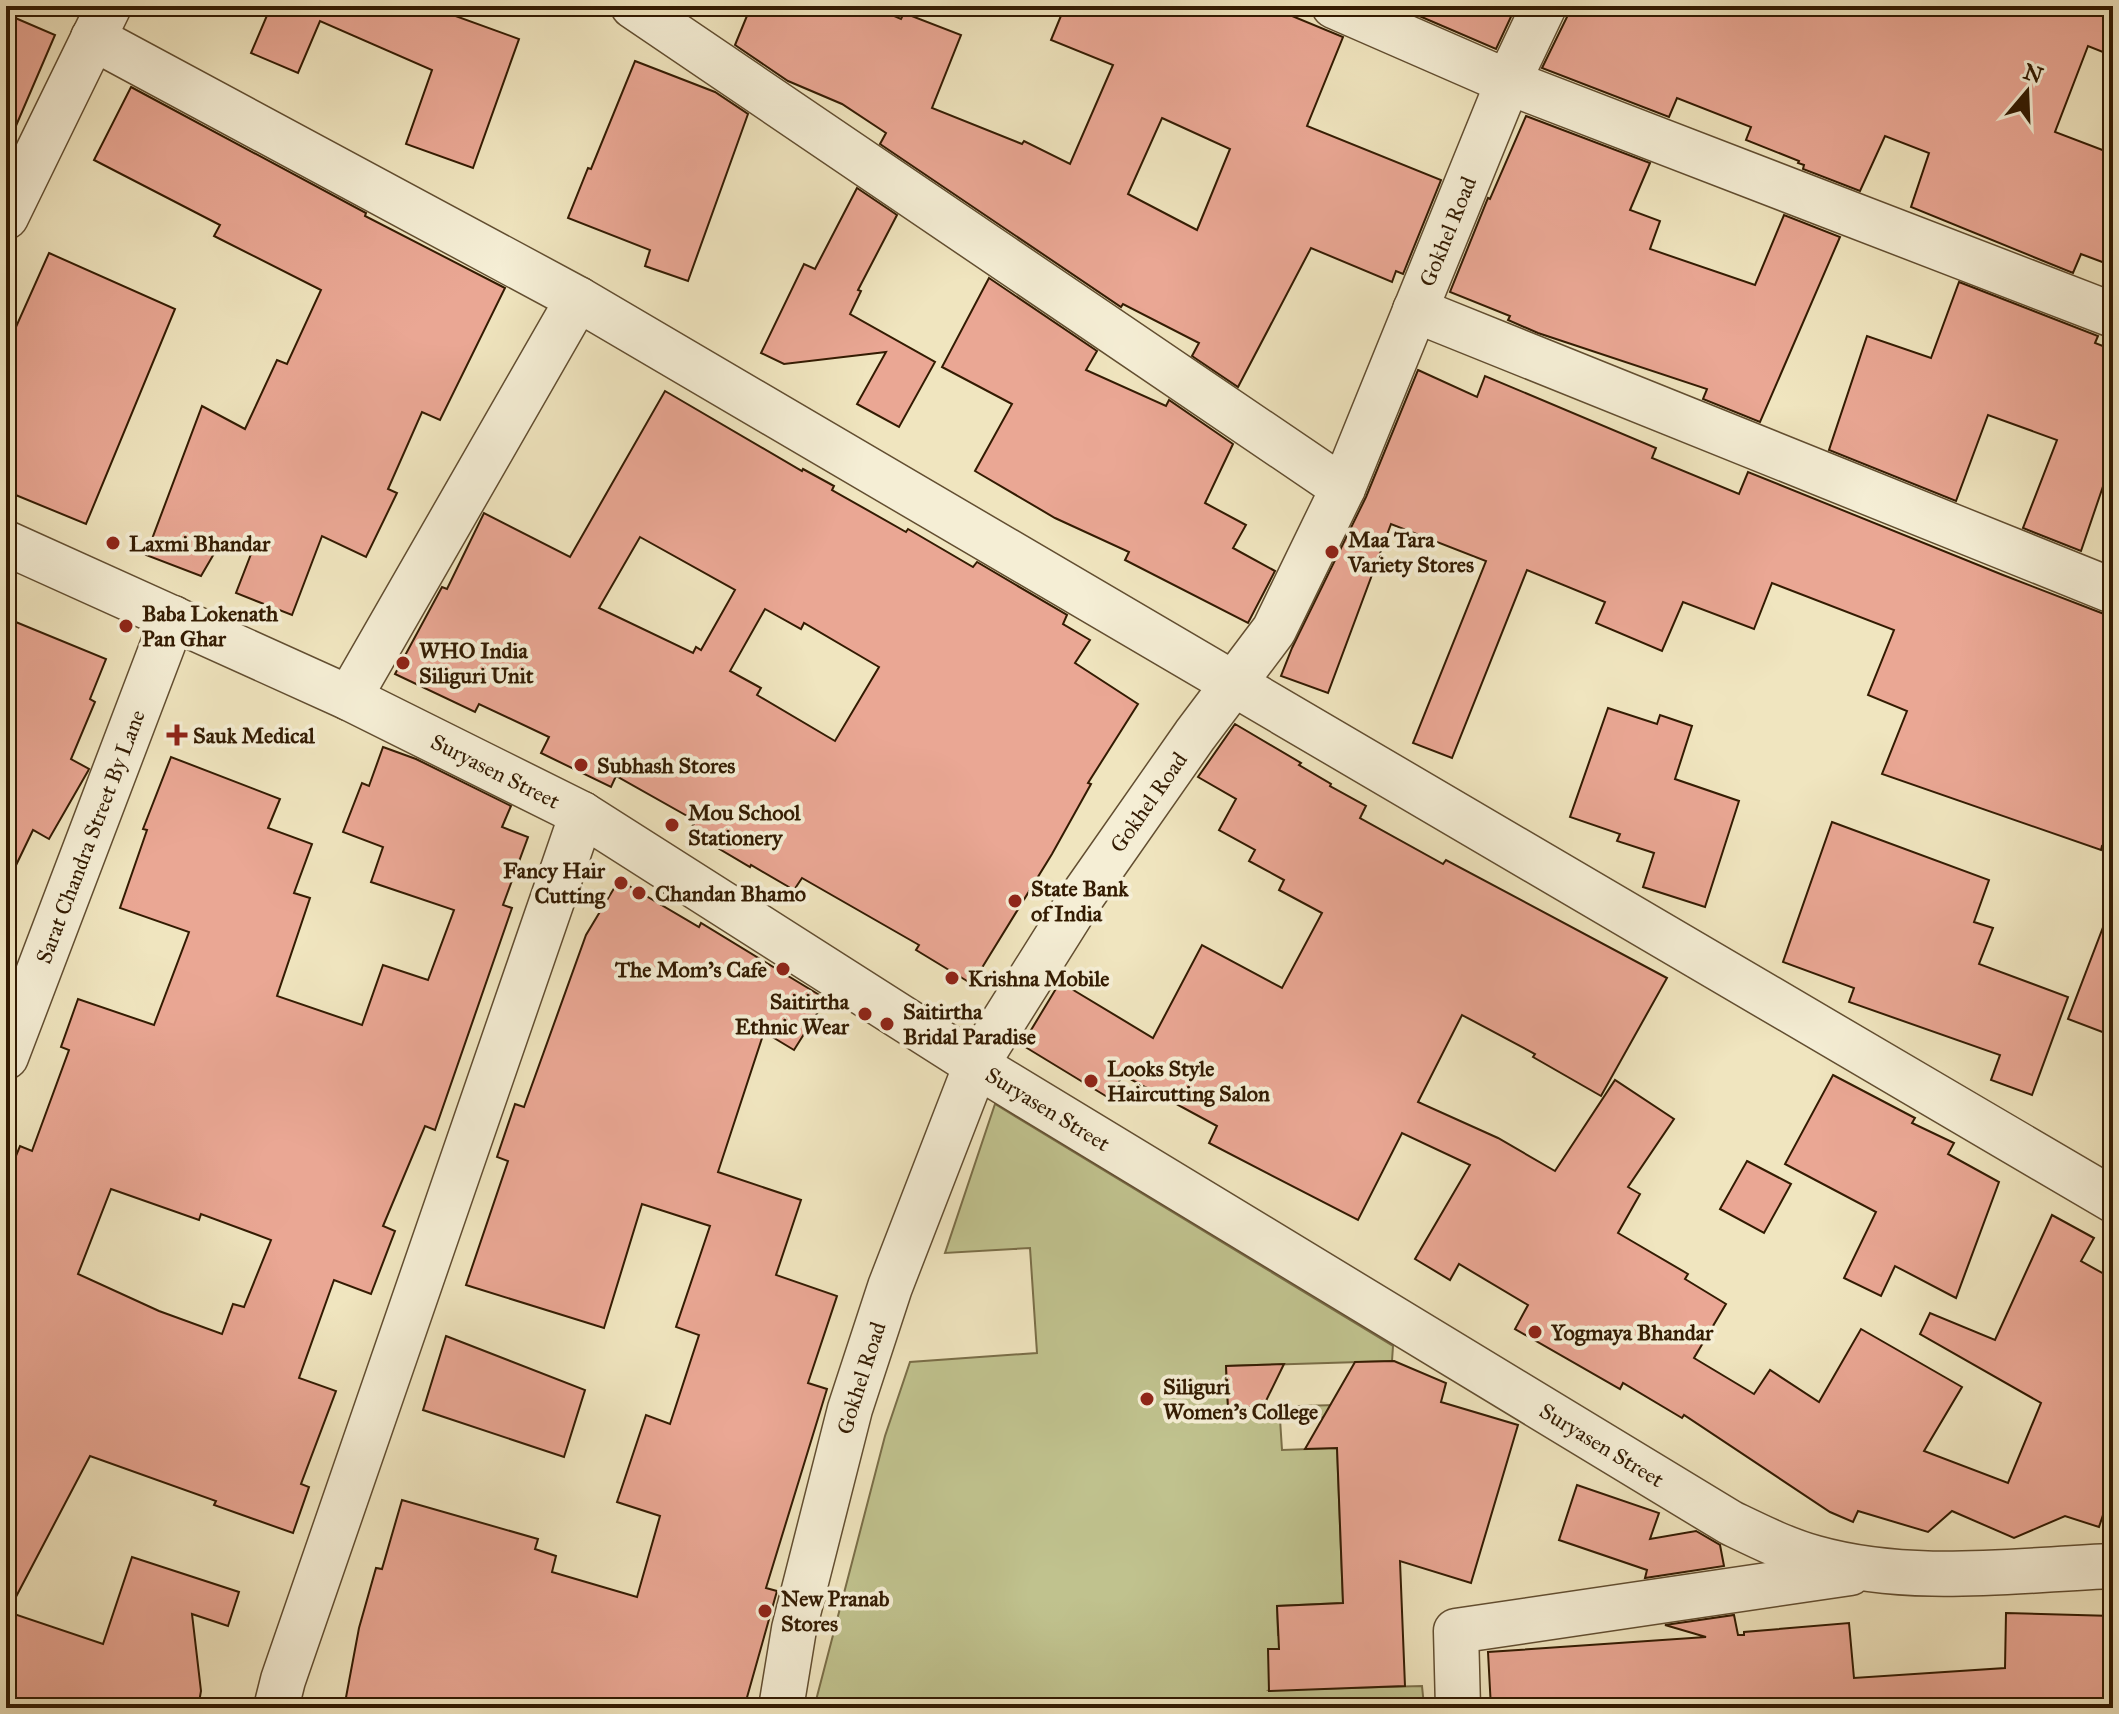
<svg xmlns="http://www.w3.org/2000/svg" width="2119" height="1714" font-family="'IM FELL Great Primer',serif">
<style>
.green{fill:#c0c28e;stroke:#7a6e48;stroke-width:2}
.building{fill:#eaa794;stroke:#331b02;stroke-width:2;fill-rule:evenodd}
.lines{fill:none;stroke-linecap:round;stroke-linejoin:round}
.street-casing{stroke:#624e31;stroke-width:47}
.street{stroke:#f5eed5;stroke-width:44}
.poi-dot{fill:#8f2418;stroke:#f5eed5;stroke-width:3}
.labels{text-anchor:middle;stroke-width:8;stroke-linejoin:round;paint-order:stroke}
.street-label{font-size:22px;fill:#331b02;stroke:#f5eed5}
.poi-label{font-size:22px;font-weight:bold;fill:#331b02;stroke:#f5eed5;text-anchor:start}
</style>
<rect width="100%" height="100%" fill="#f0e5bf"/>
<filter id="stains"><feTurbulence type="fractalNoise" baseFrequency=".0025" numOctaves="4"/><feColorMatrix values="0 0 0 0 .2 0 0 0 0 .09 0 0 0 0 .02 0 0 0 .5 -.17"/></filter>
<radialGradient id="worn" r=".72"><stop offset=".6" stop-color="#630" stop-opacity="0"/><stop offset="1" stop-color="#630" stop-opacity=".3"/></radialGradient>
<polygon class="green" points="995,1104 1393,1346 1392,1361 1226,1366 1228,1408 1336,1405 1336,1417 1280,1419 1282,1450 1337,1448 1343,1603 1277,1606 1278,1635 1344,1633 1269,1690 1422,1686 1424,1706 814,1708 885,1436 910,1362 1037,1353 1030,1248 945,1253"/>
<g class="building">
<polygon points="271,6 428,6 519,39 473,168 406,144 432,70 320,21 298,73 251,53"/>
<path d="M751,6H871L901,19L904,13L961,35L932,108L1022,144L1024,141L1070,164L1113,65L1051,40L1065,6H1268L1343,37L1307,126L1441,180L1403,274L1396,271L1392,282L1311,248L1238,387L1192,356L1199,343L1123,304L1121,307L880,144L886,133L842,104L788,81L735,45ZM1162,118L1230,149L1197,230L1128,194Z"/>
<polygon points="1396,6 1516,6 1496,49"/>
<polygon points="1569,6 2113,6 2113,56 2088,46 2055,132 2113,154 2113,266 2081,254 2073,273 1911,207 1929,153 1885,136 1860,191 1803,169 1804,165 1798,163 1799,161 1746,140 1751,127 1677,98 1669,117 1542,68 1567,17"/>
<polygon points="6,14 55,35 6,149"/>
<polygon points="635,61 715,92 748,114 688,281 645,266 650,250 568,218 588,168 591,169"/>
<polygon points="131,87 366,213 365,216 505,288 440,420 422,412 388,489 397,493 366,557 322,536 292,615 236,593 251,554 222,540 201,576 146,555 202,406 245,429 277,360 287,364 321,290 214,236 220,225 94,160"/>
<polygon points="1526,116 1650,163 1630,210 1660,221 1650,249 1755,285 1784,215 1840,237 1760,422 1703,399 1707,389 1538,333 1508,320 1510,316 1450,292 1488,198 1490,199"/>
<polygon points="857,188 897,215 858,290 861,291 850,314 935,362 899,427 857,404 886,352 784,364 761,353 804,264 815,269"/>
<polygon points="49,253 175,309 86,524 6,491 6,323 16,327"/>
<polygon points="989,278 1097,351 1086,370 1166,406 1169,400 1233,444 1205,503 1246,525 1233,548 1275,571 1248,623 1125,560 1129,552 1055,518 975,471 1012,404 942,367"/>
<polygon points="1959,282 2098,336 2095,343 2113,350 2113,457 2081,551 2023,528 2057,440 1988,415 1956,501 1829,450 1867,336 1931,358"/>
<polygon points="1418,370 1477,397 1485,376 1656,448 1652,458 1739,494 1748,472 2003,575 2104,614 2113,615 2113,850 2102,846 2101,850 1882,774 1907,711 1868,695 1894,630 1772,583 1754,629 1683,602 1662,651 1596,623 1605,602 1527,570 1452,758 1413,743 1486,561 1391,524 1328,693 1281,676 1292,648 1366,497"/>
<path d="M665,391L802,471L803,469L834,486L832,490L906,532L908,529L973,567L977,562L1067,615L1063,624L1090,640L1075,663L1138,704L1088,783L1091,784L1052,854L972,984L916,950L919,945L802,878L794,890L751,865L750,867L689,831L696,821L616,776L611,787L541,753L549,737L479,704L475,712L395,674L442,587L447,589L484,513L570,557ZM640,537L735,590L701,650L696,647L693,653L599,608ZM765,609L801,629L804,623L879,667L835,741L757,695L761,688L730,671Z"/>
<polygon points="6,618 106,659 90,699 95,702 71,759 89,769 88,771 49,839 33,830 6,886"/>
<polygon points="1608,708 1657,724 1660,715 1692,726 1675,779 1739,801 1705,907 1643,887 1654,853 1617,841 1620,834 1570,817"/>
<polygon points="1235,724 1301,763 1299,765 1331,784 1330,786 1366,806 1360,818 1443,864 1446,860 1667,978 1601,1096 1533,1057 1535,1054 1462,1015 1418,1102 1498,1138 1555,1171 1615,1080 1674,1119 1628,1187 1640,1194 1618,1233 1688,1274 1685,1279 1726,1304 1694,1358 1754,1394 1770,1370 1819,1402 1861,1329 1962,1387 1924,1451 2008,1483 2041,1403 1920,1334 1930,1313 1995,1340 2052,1215 2094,1238 2081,1261 2113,1279 2113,1515 2104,1512 2099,1527 2065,1516 2014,1538 1952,1511 1928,1532 1858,1511 1853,1522 1830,1512 1684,1415 1682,1418 1623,1383 1620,1389 1515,1329 1528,1305 1459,1264 1450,1280 1415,1259 1470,1165 1402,1133 1358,1220 1209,1143 1217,1126 1123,1075 1109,1098 1022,1045 1060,982 1153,1038 1202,945 1282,988 1322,913 1279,890 1284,880 1249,861 1255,850 1219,830 1236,799 1198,777"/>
<path d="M383,747L416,759L511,806L502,827L528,837L503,905L512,908L435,1130L425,1126L383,1226L395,1231L371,1294L334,1280L299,1378L336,1391L301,1484L309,1487L293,1533L214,1505L216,1501L90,1456L8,1612L103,1644L132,1557L239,1592L228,1626L192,1614L201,1691L198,1708H6V1180L20,1146L32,1151L69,1050L61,1047L78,999L154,1025L189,932L120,908L147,830L143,829L171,757L280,799L268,828L312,844L294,893L310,898L277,996L362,1025L383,965L428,980L454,910L371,882L383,847L343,832L362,783L369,786ZM111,1189L199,1220L201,1214L271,1240L244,1307L233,1304L222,1334L159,1311L78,1274Z"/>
<polygon points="1832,822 1989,880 1974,922 1993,928 1979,964 2068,997 2032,1095 1991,1080 2000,1055 1849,1002 1854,988 1783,962"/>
<polygon points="619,880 699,927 701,923 826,999 794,1050 764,1032 718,1172 801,1200 776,1275 837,1296 808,1383 827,1389 766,1588 777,1591 744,1708 344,1708 359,1628 376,1568 382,1569 402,1500 538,1539 535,1549 556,1556 552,1572 637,1597 660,1516 617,1502 646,1415 670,1424 699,1335 676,1327 710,1226 642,1204 604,1328 466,1285 508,1161 497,1157 515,1104 524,1107 586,935"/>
<polygon points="2110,909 2113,910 2113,1036 2068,1019"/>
<polygon points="1833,1075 1915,1118 1912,1123 1954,1143 1948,1154 1999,1182 1956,1298 1895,1266 1881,1296 1844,1278 1876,1212 1785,1164"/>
<polygon points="1747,1161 1791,1184 1764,1233 1720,1209"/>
<polygon points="446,1336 585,1390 564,1457 423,1410"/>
<polygon points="1394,1361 1446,1383 1441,1402 1518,1425 1471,1583 1400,1561 1405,1686 1269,1691 1268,1649 1279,1649 1277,1606 1343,1603 1337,1448 1305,1449 1355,1362"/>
<polygon points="1284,1364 1263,1407 1228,1408 1226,1366"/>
<polygon points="1577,1485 1659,1513 1650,1539 1696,1531 1720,1545 1724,1566 1645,1578 1647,1570 1559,1540"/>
<polygon points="2006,1613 2113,1616 2113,1708 1491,1708 1488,1652 1706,1637 1665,1625 1734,1615 1738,1635 1744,1635 1744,1632 1849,1623 1854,1678 2005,1668"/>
</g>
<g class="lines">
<defs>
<g id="street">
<polyline points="633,6 1343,488"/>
<polyline points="1334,6 1508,82 2113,315"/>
<polyline points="93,38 578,299 2113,1200"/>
<polyline points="6,217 109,6"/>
<polyline points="1415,310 2113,591"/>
<path id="s1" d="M6,543L349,698L582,814L976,1065L1731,1523C1758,1536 1786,1550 1815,1558C1911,1585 2015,1570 2113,1566"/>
<polyline points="349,698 578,299"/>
<path id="s2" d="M6,1057L173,618"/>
<polyline points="276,1708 283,1680 582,814"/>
<path id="s3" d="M781,1708L794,1629L850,1409L890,1287L976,1065L1081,898L1195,735L1274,630L1343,488L1508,82L1544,6"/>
<polyline points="1458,1708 1456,1631 1850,1573"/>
</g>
</defs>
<use href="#street" class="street-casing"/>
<use href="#street" class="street"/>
</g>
<g class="poi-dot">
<circle cx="113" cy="543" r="8"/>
<circle cx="1332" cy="552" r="8"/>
<circle cx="126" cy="626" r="8"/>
<circle cx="403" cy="663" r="8"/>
<path d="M173 723h8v8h8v8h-8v8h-8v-8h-8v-8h8z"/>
<circle cx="581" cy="765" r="8"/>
<circle cx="672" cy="825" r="8"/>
<circle cx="621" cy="883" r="8"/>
<circle cx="639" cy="893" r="8"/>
<circle cx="1015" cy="901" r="8"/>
<circle cx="783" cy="969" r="8"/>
<circle cx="952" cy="978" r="8"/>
<circle cx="865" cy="1014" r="8"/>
<circle cx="887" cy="1024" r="8"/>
<circle cx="1091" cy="1081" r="8"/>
<circle cx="1535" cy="1332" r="8"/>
<circle cx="1147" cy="1399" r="8"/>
<circle cx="765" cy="1611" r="8"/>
</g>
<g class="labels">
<g class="street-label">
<text dy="8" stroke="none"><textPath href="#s3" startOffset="1636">Gokhel Road</textPath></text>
<text dy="8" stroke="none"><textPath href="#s1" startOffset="540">Suryasen Street</textPath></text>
<text dy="8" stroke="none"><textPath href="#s3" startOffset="988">Gokhel Road</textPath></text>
<text dy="8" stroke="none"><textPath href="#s2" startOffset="236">Sarat Chandra Street By Lane</textPath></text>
<text dy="8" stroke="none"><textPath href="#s1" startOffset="1188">Suryasen Street</textPath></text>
<text dy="8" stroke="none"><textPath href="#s3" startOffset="340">Gokhel Road</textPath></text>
<text dy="8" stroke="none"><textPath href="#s1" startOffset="1836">Suryasen Street</textPath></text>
</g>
<g class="poi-label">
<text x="1348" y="547">Maa Tara<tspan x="1348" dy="25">Variety Stores</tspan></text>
<text x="129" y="551">Laxmi Bhandar</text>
<text x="142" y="621">Baba Lokenath<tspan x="142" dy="25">Pan Ghar</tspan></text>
<text x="419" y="658">WHO India<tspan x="419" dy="25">Siliguri Unit</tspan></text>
<text x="193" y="743">Sauk Medical</text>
<text x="597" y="773">Subhash Stores</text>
<text x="688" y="820">Mou School<tspan x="688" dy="25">Stationery</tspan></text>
<text x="605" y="878" text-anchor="end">Fancy Hair<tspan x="605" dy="25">Cutting</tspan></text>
<text x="1031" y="896">State Bank<tspan x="1031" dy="25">of India</tspan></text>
<text x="655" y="901">Chandan Bhamo</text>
<text x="767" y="977" text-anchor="end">The Mom's Cafe</text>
<text x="968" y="986">Krishna Mobile</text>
<text x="849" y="1009" text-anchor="end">Saitirtha<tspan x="849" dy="25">Ethnic Wear</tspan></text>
<text x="903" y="1019">Saitirtha<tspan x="903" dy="25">Bridal Paradise</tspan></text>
<text x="1107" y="1076">Looks Style<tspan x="1107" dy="25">Haircutting Salon</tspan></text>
<text x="1551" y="1340">Yogmaya Bhandar</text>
<text x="1163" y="1394">Siliguri<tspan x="1163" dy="25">Women's College</tspan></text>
<text x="781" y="1606">New Pranab<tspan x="781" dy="25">Stores</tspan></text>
</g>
</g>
<rect width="2119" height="1714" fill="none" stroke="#f0e5bf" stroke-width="32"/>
<rect x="8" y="8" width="2103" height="1698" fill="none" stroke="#331b02" stroke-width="4"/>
<rect x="16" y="16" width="2087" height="1682" fill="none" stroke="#331b02" stroke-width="2"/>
<g transform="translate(2027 92) rotate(19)" stroke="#f5eed5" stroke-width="6" paint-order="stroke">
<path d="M0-6L14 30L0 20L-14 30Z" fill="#331b02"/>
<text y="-12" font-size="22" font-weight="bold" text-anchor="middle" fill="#331b02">N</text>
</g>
<rect width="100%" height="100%" filter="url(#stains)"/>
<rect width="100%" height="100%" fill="url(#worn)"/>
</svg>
